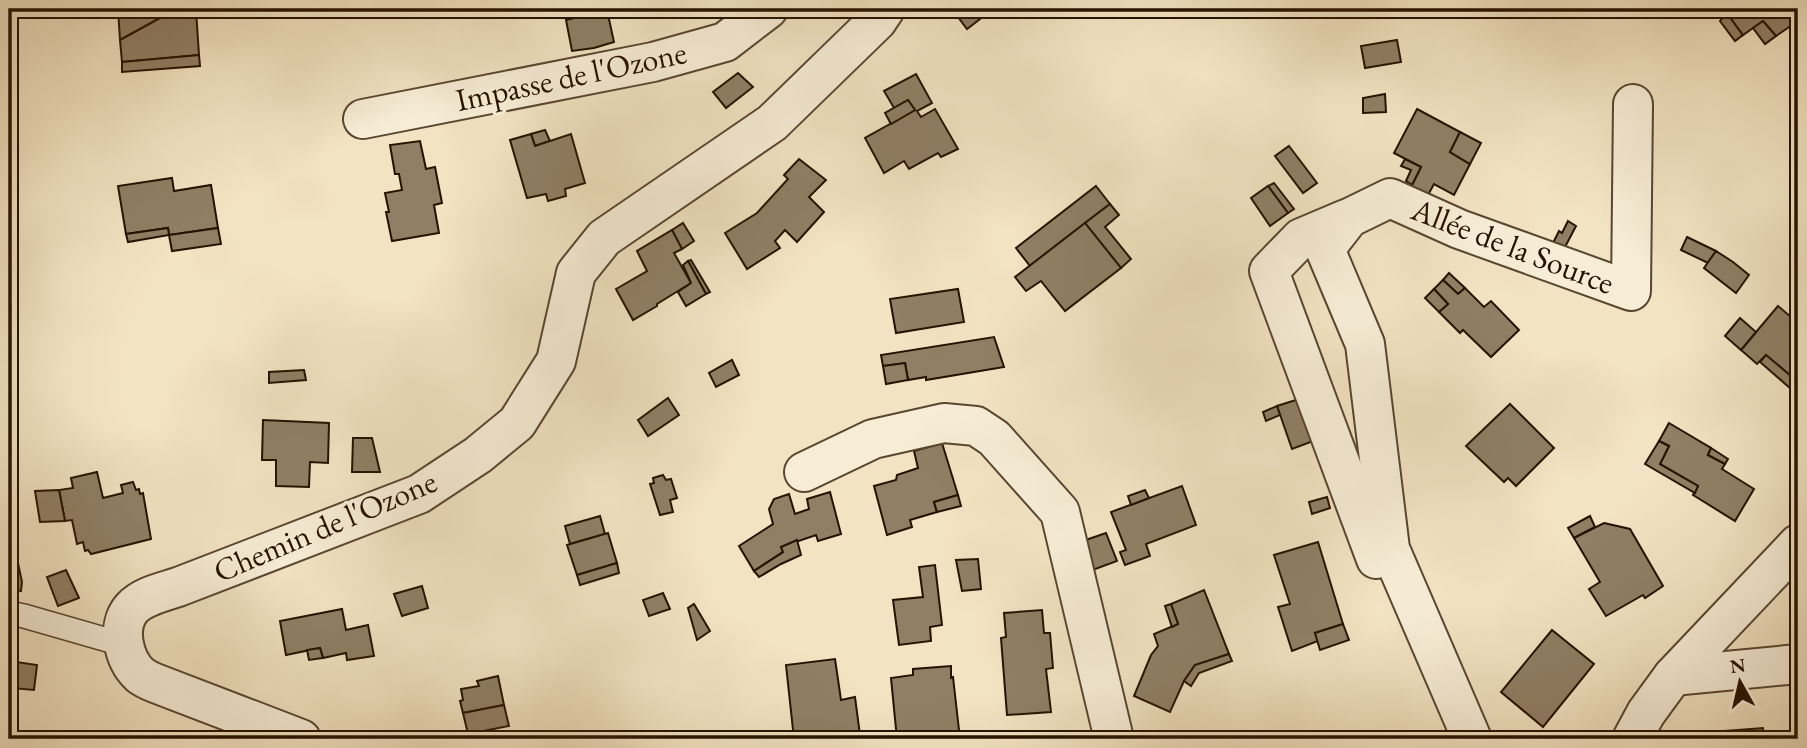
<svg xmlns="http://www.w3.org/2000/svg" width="1807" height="748" font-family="'EB Garamond',serif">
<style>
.building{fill:#907f65;stroke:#261200;stroke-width:2}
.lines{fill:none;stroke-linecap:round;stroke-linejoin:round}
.service-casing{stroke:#594630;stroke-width:26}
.minor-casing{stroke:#594630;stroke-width:42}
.service{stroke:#f7edd7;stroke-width:23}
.minor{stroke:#f7edd7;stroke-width:38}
.labels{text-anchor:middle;stroke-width:7;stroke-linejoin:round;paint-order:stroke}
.street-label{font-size:32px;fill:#261200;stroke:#f7edd7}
</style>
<rect width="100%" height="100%" fill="#f2e3c2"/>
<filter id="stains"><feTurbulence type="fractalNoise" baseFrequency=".00286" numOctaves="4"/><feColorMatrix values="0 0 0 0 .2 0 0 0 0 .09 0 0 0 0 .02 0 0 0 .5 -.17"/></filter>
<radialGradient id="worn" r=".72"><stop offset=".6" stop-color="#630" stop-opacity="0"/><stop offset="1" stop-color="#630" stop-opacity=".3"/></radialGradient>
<g class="building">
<polygon points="118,9 141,9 142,13 171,12 120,40"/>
<polygon points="952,9 993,9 967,29"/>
<polygon points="1717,9 1724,9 1743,35 1735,41 1720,21 1723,17"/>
<polygon points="1724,9 1785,9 1795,23 1776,36 1763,21 1743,35"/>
<polygon points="196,10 199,55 122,62 120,40 171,12"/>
<polygon points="607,10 614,42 594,48 572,51 566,20"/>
<polygon points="1763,21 1776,36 1765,44 1753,28"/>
<polygon points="1397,40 1401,62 1365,68 1361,46"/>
<polygon points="199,55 200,66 122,72 122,62"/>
<polygon points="738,73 753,87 726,108 713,92"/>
<polygon points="916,74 932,103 917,111 921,117 935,109 958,149 941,157 938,153 909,169 904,161 884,173 865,138 915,110 908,100 894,108 884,91"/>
<polygon points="1385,94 1386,112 1363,113 1363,98"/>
<polygon points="908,100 915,110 891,124 885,113"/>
<polygon points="1417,109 1460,132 1450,152 1470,164 1454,195 1434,184 1428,195 1411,187 1421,167 1394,153"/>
<polygon points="545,130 550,141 535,146 531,134"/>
<polygon points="1460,132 1481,143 1470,164 1450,152"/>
<polygon points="531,134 535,146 571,134 585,183 565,189 566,196 548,201 546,194 527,198 510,140"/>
<polygon points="420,141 426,169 435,167 442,203 434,205 439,233 392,241 386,212 389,212 385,193 402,190 399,174 395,174 390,145"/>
<polygon points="1289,146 1317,183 1303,193 1275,156"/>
<polygon points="799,159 826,180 809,197 824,212 797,242 785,230 775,241 780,248 747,269 725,233 757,213 788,179 784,175"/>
<polygon points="1405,159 1421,167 1412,185 1406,181 1411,170 1401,166"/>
<polygon points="172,178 174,191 211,185 218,228 169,235 168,228 126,234 118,186"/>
<polygon points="1274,183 1294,209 1288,213 1268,186"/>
<polygon points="1096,186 1110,204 1030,266 1016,248"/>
<polygon points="1268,186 1288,213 1270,226 1251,198"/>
<polygon points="1110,204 1119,215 1105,227 1131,259 1121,268 1085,223"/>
<polygon points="1568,221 1576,226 1564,249 1553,243 1559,231 1562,233"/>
<polygon points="683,223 694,241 682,249 672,230"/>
<polygon points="1085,223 1121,268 1065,311 1041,281 1026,291 1015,277"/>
<polygon points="168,228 169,235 128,242 126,234"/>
<polygon points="218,228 221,244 172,251 169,235"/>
<polygon points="672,230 682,249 674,253 691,283 657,304 657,306 633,320 616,289 647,271 637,251"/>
<polygon points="1687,237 1716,251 1708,263 1681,250"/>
<polygon points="1716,251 1733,262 1749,275 1736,293 1704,268"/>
<polygon points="691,260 710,292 706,294 688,261"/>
<polygon points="688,261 706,294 686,306 678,292 691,283 683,265"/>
<polygon points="1449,273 1465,288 1458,294 1443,280"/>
<polygon points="1443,280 1458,294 1465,288 1484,307 1491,301 1519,330 1491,357 1463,330 1460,333 1439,312 1448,304 1434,289"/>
<polygon points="958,289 964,322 896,333 890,299"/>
<polygon points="1434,289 1448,304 1439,312 1425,298"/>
<polygon points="1778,306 1798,323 1798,382 1766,355 1757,364 1741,350"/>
<polygon points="1740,318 1756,332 1741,350 1725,336"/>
<polygon points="994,337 1004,367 926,380 926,377 908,380 905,363 883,366 881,355"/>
<polygon points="1766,355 1798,382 1798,395 1760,362"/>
<polygon points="732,360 739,375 716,387 709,373"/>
<polygon points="905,363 908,380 886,384 883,366"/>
<polygon points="304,370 306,380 269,383 269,372"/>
<polygon points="668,398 679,415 648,436 638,420"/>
<polygon points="1299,399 1316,440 1292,449 1277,406"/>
<polygon points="1510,404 1554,448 1516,486 1508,478 1504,482 1466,446"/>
<polygon points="1277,406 1280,415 1266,421 1263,412"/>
<polygon points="263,420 329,423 328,463 310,462 309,487 276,486 276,460 262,460"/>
<polygon points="1669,423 1711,448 1708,455 1725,464 1722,469 1754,489 1735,521 1693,495 1698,486 1660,464 1669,446 1659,441"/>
<polygon points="353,438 372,438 380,472 352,472"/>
<polygon points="1659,441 1669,446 1660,464 1698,486 1695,493 1645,464"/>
<polygon points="942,443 958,495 934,502 937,512 910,520 912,527 887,535 874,486 896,480 897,475 918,468 914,451"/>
<polygon points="1711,448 1728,459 1725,464 1708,455"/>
<polygon points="97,472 103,498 123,493 121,485 133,482 136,490 139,489 140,494 143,493 151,539 91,554 88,550 85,551 83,542 77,544 72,520 65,521 59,490 73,488 71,478"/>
<polygon points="663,475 666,480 671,479 677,498 670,500 673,512 660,515 650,484 654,483 653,478"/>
<polygon points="1182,486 1196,525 1146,544 1150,556 1125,565 1120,552 1126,550 1111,512"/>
<polygon points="59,490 65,521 40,522 35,491"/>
<polygon points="1145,490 1149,498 1131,505 1128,496"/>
<polygon points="830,492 841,534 818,541 816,535 781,547 783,552 754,571 739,546 773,524 769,509 774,499 789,494 795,514 809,509 807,499"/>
<polygon points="958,495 961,506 937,512 934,502"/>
<polygon points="1327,497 1330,508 1312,514 1309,502"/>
<polygon points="600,516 605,534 570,544 565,526"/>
<polygon points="1590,516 1595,527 1574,538 1568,528"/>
<polygon points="9,520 22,582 21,591 15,590 9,580"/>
<polygon points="1604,523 1630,529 1663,586 1645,598 1643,595 1606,616 1589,589 1600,582 1574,538"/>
<polygon points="608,533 617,563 577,575 567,545"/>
<polygon points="1106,533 1117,561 1082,574 1074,544"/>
<polygon points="797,540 801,555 781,564 759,577 754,571 783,552 781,547"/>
<polygon points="1318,542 1343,624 1315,633 1318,641 1292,651 1278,607 1290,604 1274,555"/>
<polygon points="978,559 981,589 962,591 956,560"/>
<polygon points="617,563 619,573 580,585 577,575"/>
<polygon points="935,565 942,625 930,627 931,641 899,645 893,600 923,597 919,567"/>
<polygon points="66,570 79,598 58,606 47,577"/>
<polygon points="422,586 428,608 402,616 394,594"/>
<polygon points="1204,590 1229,654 1195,665 1184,681 1170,712 1134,696 1151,655 1158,646 1154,634 1178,624 1171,604"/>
<polygon points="663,593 670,609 649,616 643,600"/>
<polygon points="694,604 710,631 697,640 688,608"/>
<polygon points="1171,604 1178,624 1172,627 1165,606"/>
<polygon points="342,609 346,630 368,625 374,656 347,660 346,653 323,658 320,648 286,655 280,621"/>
<polygon points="1042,610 1044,633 1050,633 1053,668 1046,669 1051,712 1007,715 1001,638 1006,637 1004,613"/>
<polygon points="1343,624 1349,640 1320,650 1315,633"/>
<polygon points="1552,630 1594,664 1543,727 1501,692"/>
<polygon points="320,648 323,658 309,660 307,650"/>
<polygon points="1229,654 1232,661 1199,673 1191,686 1184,681 1195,665"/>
<polygon points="9,658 16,659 16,662 37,665 34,690 12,688 12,691 9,690"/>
<polygon points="835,659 841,700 855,697 860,735 822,739 794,739 786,665"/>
<polygon points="951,666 951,678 953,677 960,739 897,739 891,678 913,675 913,669"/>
<polygon points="498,676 504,705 463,713 460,701 463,700 461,689 479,686 477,681"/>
<polygon points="504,705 509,726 468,734 463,713"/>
<polygon points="1763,728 1764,739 1725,739 1725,731"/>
</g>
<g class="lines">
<defs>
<polyline id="service" points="9,613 24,616 125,645"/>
<g id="minor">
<polyline points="363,119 653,62 725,42 768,9"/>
<polyline points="1346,219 1301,238 1269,271 1376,559"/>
<polyline points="804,472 873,439 944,423 976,426 994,438 1060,512 1114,739"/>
<polyline points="1673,676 1798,664"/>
<path d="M301,739L155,683C150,681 144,678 140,675C123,659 116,626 132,608C143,596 163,592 178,587L419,494L478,455L517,423L556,361L576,273L604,238L772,123L877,21L885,9"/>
<polyline points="1472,739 1390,549 1365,344 1325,249 1349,218 1390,198 1459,229 1631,291 1633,104"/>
<polyline points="1632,739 1646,713 1673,676 1798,544"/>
</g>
</defs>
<use href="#service" class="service-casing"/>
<use href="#minor" class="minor-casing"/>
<use href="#service" class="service"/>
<use href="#minor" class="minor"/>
</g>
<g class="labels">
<g class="street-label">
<text transform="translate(571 76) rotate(-12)" y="11">Impasse de l'Ozone</text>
<text transform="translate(1513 246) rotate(21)" y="11">Allée de la Source</text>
<text transform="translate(325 526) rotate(-23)" y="11">Chemin de l'Ozone</text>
</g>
</g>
<rect width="1807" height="748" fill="none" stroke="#f2e3c2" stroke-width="35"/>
<rect x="10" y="10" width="1786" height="727" fill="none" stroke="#261200" stroke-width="3.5"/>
<rect x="18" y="18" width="1772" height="713" fill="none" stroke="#261200" stroke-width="2"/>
<g transform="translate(1740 682) rotate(352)" stroke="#f7edd7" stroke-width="5" paint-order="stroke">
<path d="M0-5L12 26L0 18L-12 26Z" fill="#261200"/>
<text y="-10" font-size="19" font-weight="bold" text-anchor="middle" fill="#261200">N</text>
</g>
<rect width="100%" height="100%" filter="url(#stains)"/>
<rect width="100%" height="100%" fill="url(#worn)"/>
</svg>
